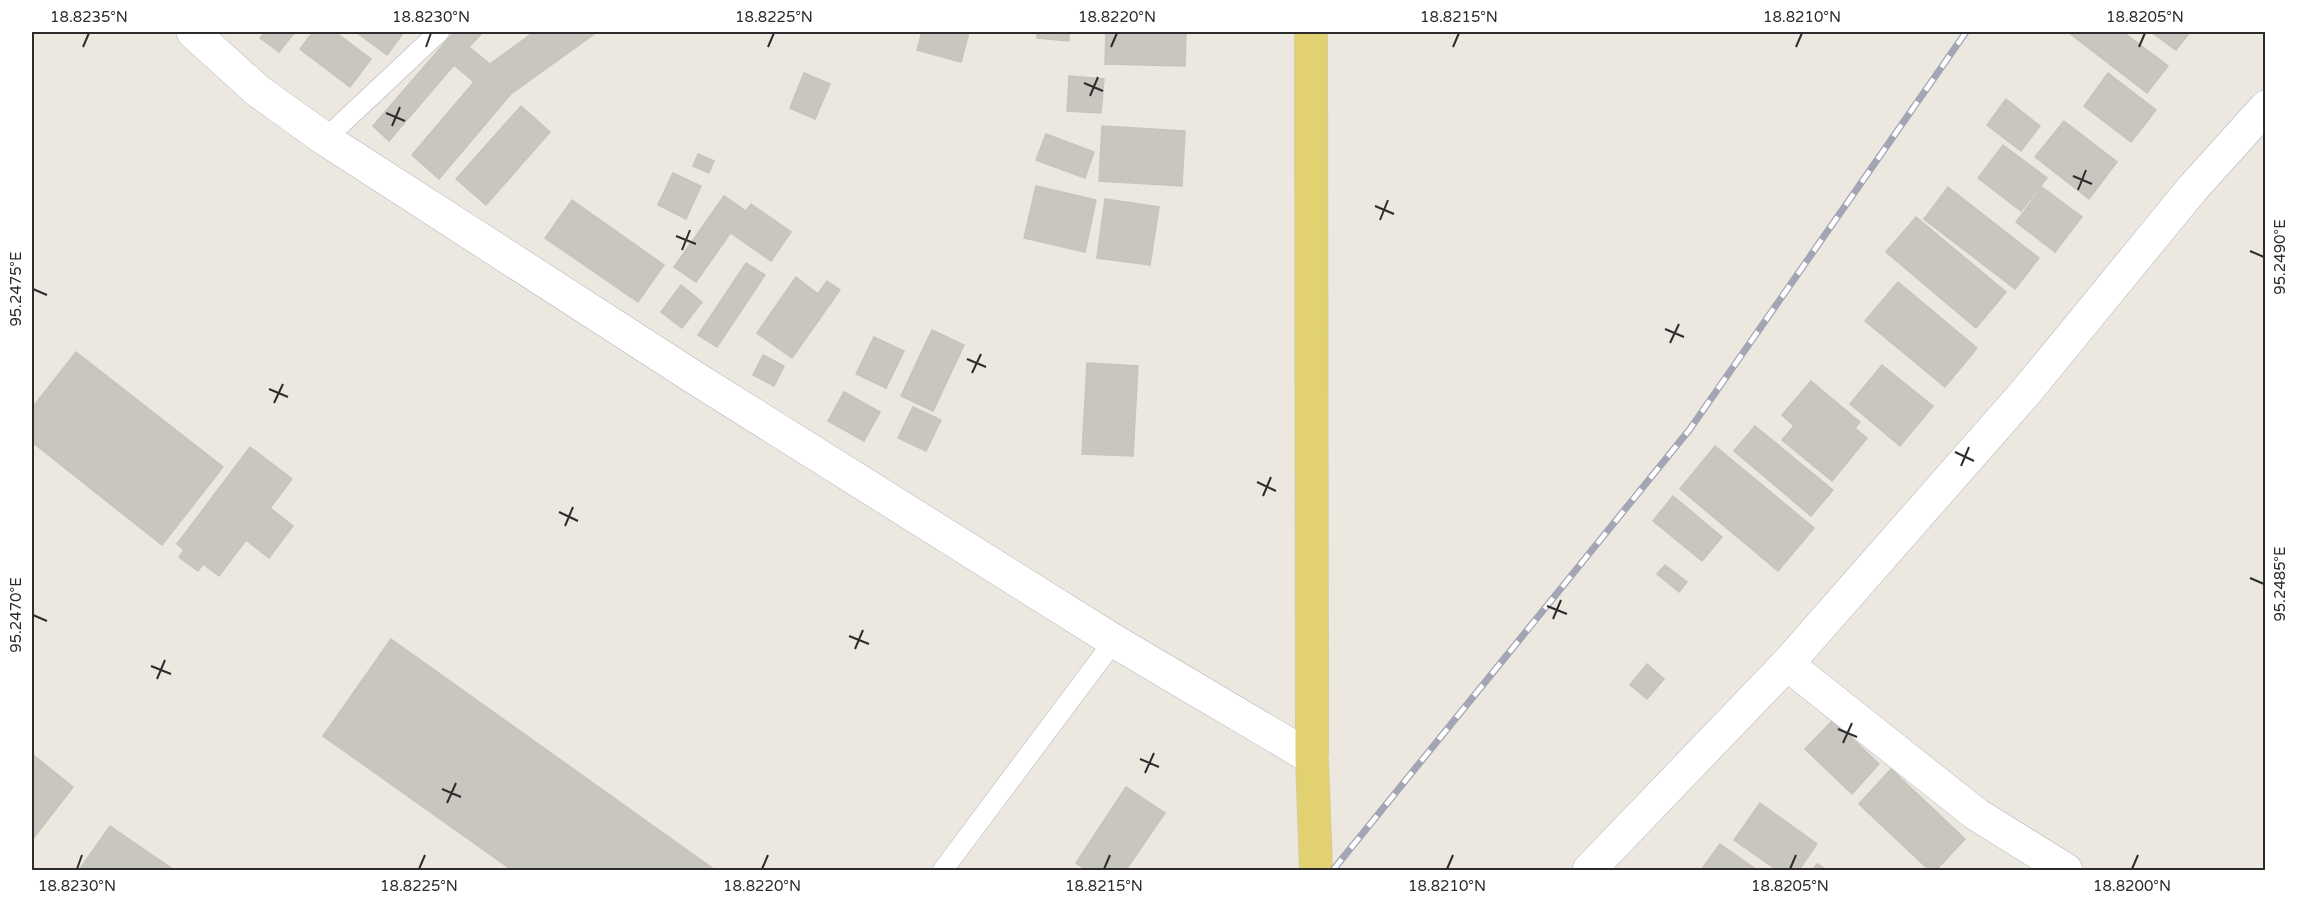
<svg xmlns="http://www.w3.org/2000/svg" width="2297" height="902" font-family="'Varela Round',sans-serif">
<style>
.building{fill:#c8c6be;stroke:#c7c4ba;stroke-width:1.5}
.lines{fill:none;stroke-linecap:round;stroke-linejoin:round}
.lane-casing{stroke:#b3b5be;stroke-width:21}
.street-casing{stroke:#b3b5be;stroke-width:34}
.secondary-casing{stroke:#b3b5be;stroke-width:34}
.primary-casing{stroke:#c8c8c8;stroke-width:34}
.lane{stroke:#fff;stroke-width:20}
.street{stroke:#fff;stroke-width:33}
.secondary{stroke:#fff;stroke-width:33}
.primary{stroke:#e1d170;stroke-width:33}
.rail-casing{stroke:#a3a4b4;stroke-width:7}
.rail{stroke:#fff;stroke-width:4.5;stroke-dasharray:14;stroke-linecap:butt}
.ticks{fill:none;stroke:#2c2c2c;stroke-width:2}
.neatline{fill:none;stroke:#2c2c2c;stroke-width:2}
.ticks-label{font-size:15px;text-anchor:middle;fill:#2c2c2c}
</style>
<rect width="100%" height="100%" fill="#ece8e0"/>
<g class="building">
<polygon points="266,32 295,32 279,52 260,38"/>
<polygon points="313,32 335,32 371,59 350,87 300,49"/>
<polygon points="356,32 404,32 387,55"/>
<polygon points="454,32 483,32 469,47 490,64 534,32 597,32 511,94 439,179 412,155 474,82 454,65 389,141 373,126"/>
<polygon points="922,32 969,32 961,62 917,50"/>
<polygon points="1037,32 1069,32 1069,41 1037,38"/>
<polygon points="1106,32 1186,32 1185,66 1105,64"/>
<polygon points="2068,32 2123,32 2168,66 2147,93"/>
<polygon points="2151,32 2190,32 2176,50"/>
<polygon points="804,73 830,84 815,119 790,108"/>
<polygon points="2108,73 2156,110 2131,142 2084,106"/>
<polygon points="1069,76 1104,79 1101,113 1067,111"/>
<polygon points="2006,99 2040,126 2021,151 1987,125"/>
<polygon points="521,106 550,132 486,205 456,179"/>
<polygon points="2064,121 2117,162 2089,199 2035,157"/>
<polygon points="1102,126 1185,131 1182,186 1099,181"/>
<polygon points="1046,134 1094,152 1085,178 1036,160"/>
<polygon points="2003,145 2047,178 2021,211 1978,178"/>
<polygon points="698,154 714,161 709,173 693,166"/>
<polygon points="673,173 701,186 686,219 658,205"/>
<polygon points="1036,186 1096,200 1085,252 1024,238"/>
<polygon points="1948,187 2039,258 2015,289 1924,219"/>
<polygon points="2042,187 2082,217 2055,252 2016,222"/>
<polygon points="724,196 746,211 696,282 674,267"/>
<polygon points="1105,199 1159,207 1150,265 1097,258"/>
<polygon points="572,200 664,265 638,302 545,238"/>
<polygon points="751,204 791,232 771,261 731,233"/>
<polygon points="1916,217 2006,292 1976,328 1886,252"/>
<polygon points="746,263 765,275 717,347 698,335"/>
<polygon points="796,277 818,294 827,281 840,290 792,358 757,333"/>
<polygon points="1898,282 1977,348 1945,387 1865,321"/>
<polygon points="681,285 702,302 682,328 661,312"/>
<polygon points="932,330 964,345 933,411 901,396"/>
<polygon points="874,337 904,351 886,388 856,374"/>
<polygon points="76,352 223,467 162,545 32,442 32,408"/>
<polygon points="763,355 784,366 774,386 753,375"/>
<polygon points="1087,363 1138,366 1133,456 1082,454"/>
<polygon points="1882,365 1933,406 1900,446 1850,404"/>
<polygon points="1811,381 1860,422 1855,428 1867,438 1832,481 1782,440 1794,426 1782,415"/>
<polygon points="844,392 880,412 864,441 828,421"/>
<polygon points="913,407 941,420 926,451 898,438"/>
<polygon points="1755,426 1833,490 1811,516 1734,451"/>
<polygon points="1715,446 1814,528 1778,571 1680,489"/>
<polygon points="250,447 292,479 270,508 293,526 269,558 246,540 219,576 203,564 198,571 179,557 184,550 177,544"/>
<polygon points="1673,496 1722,537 1702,561 1653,521"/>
<polygon points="1665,565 1687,582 1679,592 1657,574"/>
<polygon points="391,639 715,870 512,870 323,736"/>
<polygon points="1647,664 1664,679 1647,699 1630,685"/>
<polygon points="1833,720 1879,764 1852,794 1805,749"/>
<polygon points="32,754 73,787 32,840"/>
<polygon points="1891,769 1965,839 1936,870 1929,870 1859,804"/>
<polygon points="1126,787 1165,813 1126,870 1087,870 1076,863"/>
<polygon points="1760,803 1817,844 1799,870 1777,870 1734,840"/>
<polygon points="110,826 174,870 79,870"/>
<polygon points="1720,844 1757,870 1701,870"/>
<polygon points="1817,864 1827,870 1812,870"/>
</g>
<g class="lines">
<defs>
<g id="lane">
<polyline points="325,139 439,32"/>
<polyline points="943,870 1114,641"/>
</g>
<g id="street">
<polyline points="193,32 258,91 325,139 695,378 1114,641 1312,758"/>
<polyline points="1787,664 1976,814 2066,870"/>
</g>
<polyline id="secondary" points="1589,870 1787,664 2025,393 2192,189 2266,107"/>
<polyline id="primary" points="1311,32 1312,758 1316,870"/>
</defs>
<use href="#lane" class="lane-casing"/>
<use href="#street" class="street-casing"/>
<use href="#secondary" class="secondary-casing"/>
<use href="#primary" class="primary-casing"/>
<use href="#lane" class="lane"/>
<use href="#street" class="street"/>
<use href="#secondary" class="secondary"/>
<use href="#primary" class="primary"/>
<defs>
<polyline id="rail" points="1333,870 1690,429 1966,32"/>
</defs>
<use href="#rail" class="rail-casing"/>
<use href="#rail" class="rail"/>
</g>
<path class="ticks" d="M83,47L89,33M426,47L431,33M768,47L774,33M1111,47L1117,33M1453,47L1459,33M1796,47L1802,33M2139,47L2145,33M1084,83L1103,91M1090,96L1098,77M386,113L405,121M392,126L400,107M2073,176L2092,184M2078,190L2086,170M1375,206L1394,214M1380,220L1388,200M676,236L696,244M682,250L690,230M2250,251L2264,257M33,289L47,295M1665,329L1684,337M1670,343L1679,324M967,359L986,367M972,373L981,354M269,389L288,397M274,403L283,384M1955,452L1974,461M1961,466L1969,447M1257,482L1276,491M1263,496L1271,477M559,512L578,521M565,526L573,507M2250,578L2264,584M1547,606L1567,614M33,615L47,621M1553,619L1561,600M849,636L869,644M855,649L863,630M151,666L171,674M157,679L165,660M1838,729L1857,737M1843,743L1852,723M1140,759L1159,767M1145,773L1154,753M442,789L461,797M447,803L456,783M77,869L82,855M419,869L425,855M762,869L768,855M1104,869L1110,855M1447,869L1453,855M1790,869L1796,855M2132,869L2138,855"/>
<rect width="2297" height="902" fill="none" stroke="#ffffff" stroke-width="66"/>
<rect x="33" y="33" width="2231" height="836" class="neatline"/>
<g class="ticks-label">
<text x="89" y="22">18.8235°N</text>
<text x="431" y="22">18.8230°N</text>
<text x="774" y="22">18.8225°N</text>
<text x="1117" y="22">18.8220°N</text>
<text x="1459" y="22">18.8215°N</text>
<text x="1802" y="22">18.8210°N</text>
<text x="2145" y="22">18.8205°N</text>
<text transform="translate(2280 257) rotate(-90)" y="5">95.2490°E</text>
<text transform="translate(16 289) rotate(-90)" y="5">95.2475°E</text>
<text transform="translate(2280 584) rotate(-90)" y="5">95.2485°E</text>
<text transform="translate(16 615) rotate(-90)" y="5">95.2470°E</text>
<text x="77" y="891">18.8230°N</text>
<text x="419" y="891">18.8225°N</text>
<text x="762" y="891">18.8220°N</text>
<text x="1104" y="891">18.8215°N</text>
<text x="1447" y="891">18.8210°N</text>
<text x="1790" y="891">18.8205°N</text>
<text x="2132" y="891">18.8200°N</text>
</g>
</svg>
